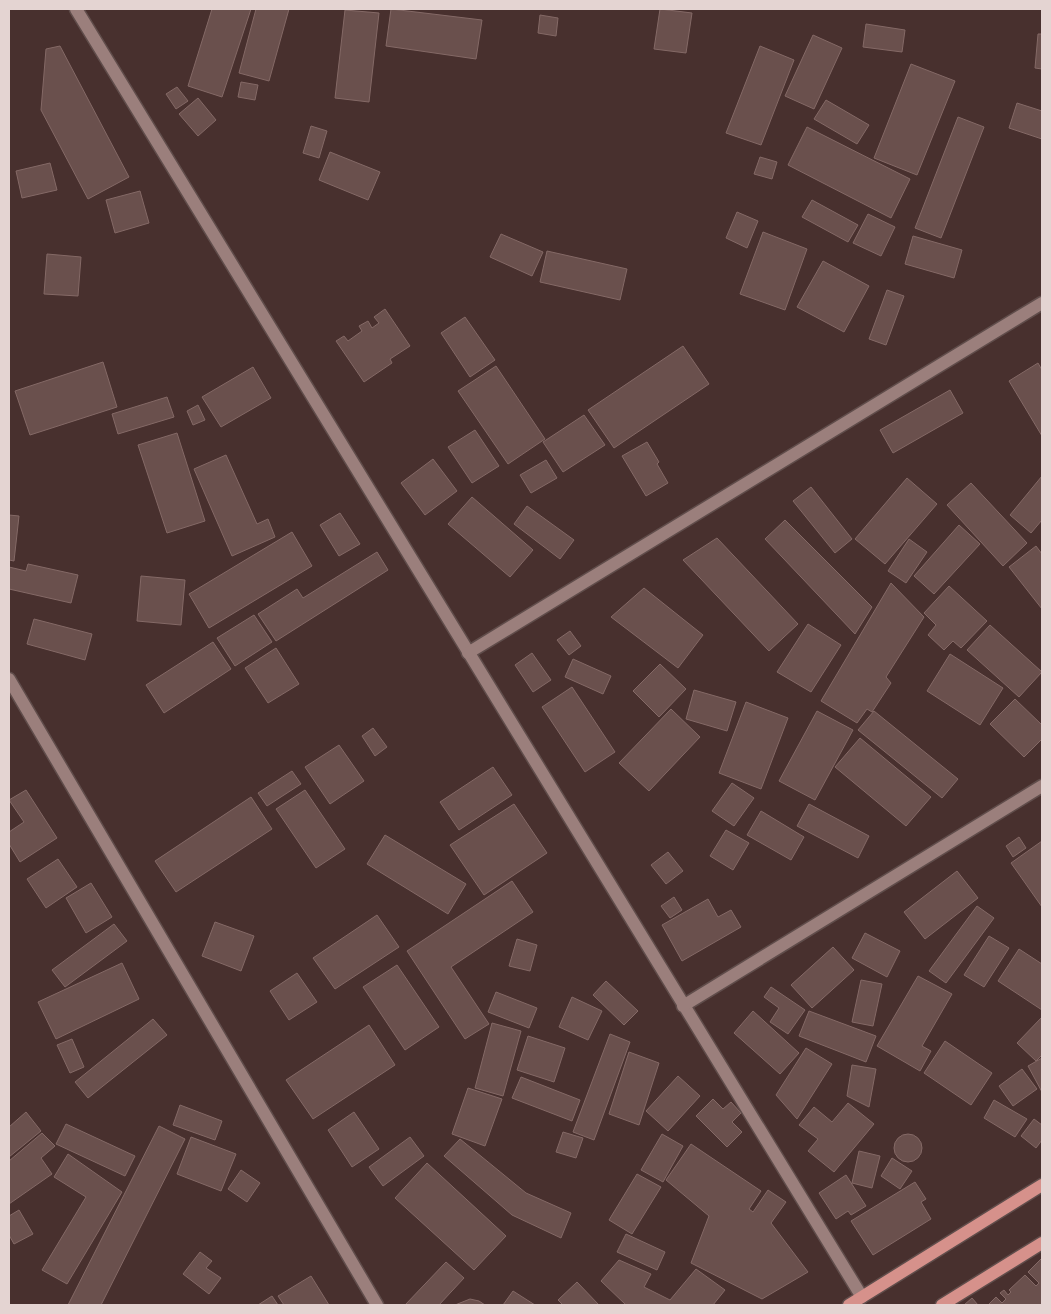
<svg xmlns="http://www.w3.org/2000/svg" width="1051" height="1314" font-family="Overpass,sans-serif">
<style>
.building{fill:#6a504d;stroke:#846966}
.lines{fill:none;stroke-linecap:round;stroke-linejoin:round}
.minor-casing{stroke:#604d4b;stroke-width:15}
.major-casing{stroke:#604d4b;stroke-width:15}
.minor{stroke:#9b7f7c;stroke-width:12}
.major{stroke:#d6918b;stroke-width:12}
</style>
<rect width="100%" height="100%" fill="#48302e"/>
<g class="building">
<polygon points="212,9 251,9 222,97 188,86"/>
<polygon points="256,9 289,9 269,81 239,73"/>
<polygon points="391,9 482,20 476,59 386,46"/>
<polygon points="660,9 692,13 686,53 654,49"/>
<polygon points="345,10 379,13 369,102 335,98"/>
<polygon points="540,15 558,18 556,36 538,33"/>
<polygon points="866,24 905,30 902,52 863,47"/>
<polygon points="1038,34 1042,34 1042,69 1035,68"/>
<polygon points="813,35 842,48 814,109 785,96"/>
<polygon points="60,46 129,177 88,199 41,110 46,49"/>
<polygon points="760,46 794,60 761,145 726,133"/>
<polygon points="911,64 955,81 917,175 874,158"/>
<polygon points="241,82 258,85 255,100 238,97"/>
<polygon points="177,87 188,101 176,109 166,94"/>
<polygon points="198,98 216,120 198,136 179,114"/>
<polygon points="826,100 869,125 857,144 814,119"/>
<polygon points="1017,103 1042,111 1042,139 1009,128"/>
<polygon points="958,117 984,127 941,238 915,228"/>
<polygon points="311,126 327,131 319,158 303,153"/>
<polygon points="807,127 910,179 891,218 788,165"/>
<polygon points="330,152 380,172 368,200 319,180"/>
<polygon points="760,157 777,162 772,179 754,174"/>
<polygon points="50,163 57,190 22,198 16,171"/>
<polygon points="140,191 149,223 115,233 106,200"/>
<polygon points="812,200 858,225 848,242 802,217"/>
<polygon points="737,212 758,221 747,248 726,238"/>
<polygon points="868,214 895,227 881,256 853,243"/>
<polygon points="763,232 807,249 785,310 740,294"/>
<polygon points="501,234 543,252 532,276 490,257"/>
<polygon points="913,236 962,250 954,278 905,264"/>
<polygon points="547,251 627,269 620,300 540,282"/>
<polygon points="47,254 81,257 78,296 44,294"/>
<polygon points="823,261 869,286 844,332 797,307"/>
<polygon points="887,290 904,296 886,345 869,339"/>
<polygon points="385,309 410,346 390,359 392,363 364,382 336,341 344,336 348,341 362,331 359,326 368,321 372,328 379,323 374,317"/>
<polygon points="465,317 495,360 470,377 441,333"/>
<polygon points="683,346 709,384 614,448 588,410"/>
<polygon points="103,362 117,407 30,435 15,391"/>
<polygon points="1038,363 1042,370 1042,436 1009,381"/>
<polygon points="496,366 545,439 508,464 458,391"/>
<polygon points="253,367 271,398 221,427 202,397"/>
<polygon points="950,390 963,413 893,453 880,430"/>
<polygon points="167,397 174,417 118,434 112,414"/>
<polygon points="198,405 205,420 193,425 187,411"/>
<polygon points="584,415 605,445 563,472 543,442"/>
<polygon points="475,430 499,466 472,483 448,447"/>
<polygon points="177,433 205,521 167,533 138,445"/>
<polygon points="647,442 659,462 657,464 668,483 646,496 622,456"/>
<polygon points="226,455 257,524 268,519 275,537 232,556 194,469"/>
<polygon points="433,459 457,491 425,515 401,483"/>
<polygon points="546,460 557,478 531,493 520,475"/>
<polygon points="1042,476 1042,520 1031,533 1010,515"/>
<polygon points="907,478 937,504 885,564 855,539"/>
<polygon points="971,483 1027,543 1003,566 947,505"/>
<polygon points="811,487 852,539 835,553 793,501"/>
<polygon points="472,497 533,550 510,577 448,524"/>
<polygon points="527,506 574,540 560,559 514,524"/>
<polygon points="340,513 360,544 339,556 320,525"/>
<polygon points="9,515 19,516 14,561 9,560"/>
<polygon points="785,520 872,607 855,634 765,539"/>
<polygon points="959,525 980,544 934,594 914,576"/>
<polygon points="292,532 312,566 209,628 189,594"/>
<polygon points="717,538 798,624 769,651 683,560"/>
<polygon points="909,539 927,552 906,583 888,571"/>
<polygon points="1036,546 1042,554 1042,609 1009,567"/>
<polygon points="377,552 388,570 276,641 258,614 297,589 303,598"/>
<polygon points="28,564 78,575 71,603 9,589 9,567 26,571"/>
<polygon points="141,576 185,580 181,625 137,621"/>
<polygon points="891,583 924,617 886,677 891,683 872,712 867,709 857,723 821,701"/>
<polygon points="949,586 987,621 961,648 953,641 944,650 928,635 936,625 924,613"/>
<polygon points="644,588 703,635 678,668 611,617"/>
<polygon points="254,615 272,642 235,666 217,638"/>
<polygon points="34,619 92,634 85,660 27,644"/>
<polygon points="808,624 841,645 811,692 777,672"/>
<polygon points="990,625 1042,672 1019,697 967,650"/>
<polygon points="570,631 581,646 569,655 557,640"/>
<polygon points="213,642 231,669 164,713 146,685"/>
<polygon points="276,648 299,684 268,703 245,668"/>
<polygon points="532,653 551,680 533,692 515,665"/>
<polygon points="950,654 1003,688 980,725 927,691"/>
<polygon points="573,659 611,676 603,694 565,677"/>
<polygon points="660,664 686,689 659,717 633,691"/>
<polygon points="572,687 615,752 585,772 542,707"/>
<polygon points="694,690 736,702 727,731 686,719"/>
<polygon points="1015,699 1042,725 1042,739 1024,757 990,724"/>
<polygon points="746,702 788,718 761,789 719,773"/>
<polygon points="671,709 700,737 649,791 619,763"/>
<polygon points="817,711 853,730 815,800 779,781"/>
<polygon points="874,711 958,779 942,798 858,730"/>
<polygon points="373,728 387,747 375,756 362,736"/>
<polygon points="860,738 931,797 906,826 835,767"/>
<polygon points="339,745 364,781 330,804 305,767"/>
<polygon points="493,767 512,795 459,830 440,802"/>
<polygon points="292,771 301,784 267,806 258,793"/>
<polygon points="732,783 754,798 734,826 712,811"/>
<polygon points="26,790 57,838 20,862 9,844 9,832 24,822 9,800"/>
<polygon points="305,790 345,849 316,868 276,809"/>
<polygon points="251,797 272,829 176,892 155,861"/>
<polygon points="514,804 547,853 484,895 450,845"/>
<polygon points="809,804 869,836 858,858 797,826"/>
<polygon points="761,811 804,837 791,860 747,835"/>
<polygon points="726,830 749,843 733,870 710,856"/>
<polygon points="385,835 466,884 448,914 367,864"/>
<polygon points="1019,837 1026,848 1013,857 1006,846"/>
<polygon points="1042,841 1042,907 1011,863"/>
<polygon points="668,852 683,871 666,884 651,865"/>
<polygon points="58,859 77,887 46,908 27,879"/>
<polygon points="957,871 978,898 925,939 904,912"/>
<polygon points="512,881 533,912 451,967 489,1024 465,1039 407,951"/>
<polygon points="91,883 112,917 86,933 66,898"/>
<polygon points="674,897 682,910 670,918 661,906"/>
<polygon points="708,899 718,917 731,910 741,927 682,961 662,925"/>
<polygon points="977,906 994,918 946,983 929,971"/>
<polygon points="377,915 399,947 335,989 313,958"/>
<polygon points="215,922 254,936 241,971 202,956"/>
<polygon points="114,924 127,941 65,987 52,970"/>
<polygon points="865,933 900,951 887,977 852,958"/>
<polygon points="989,936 1009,948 984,987 964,975"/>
<polygon points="517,939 537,945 530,971 509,966"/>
<polygon points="833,947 854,970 812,1008 791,985"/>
<polygon points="1019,949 1042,964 1042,1010 998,981"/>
<polygon points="122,963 139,999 56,1039 38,1002"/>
<polygon points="397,965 439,1027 405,1050 363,987"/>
<polygon points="297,973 317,1002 289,1020 270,991"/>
<polygon points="918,976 952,994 922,1046 931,1051 920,1071 877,1046"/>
<polygon points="861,980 882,984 873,1026 852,1022"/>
<polygon points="606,981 638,1011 624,1025 593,995"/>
<polygon points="771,987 805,1010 788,1034 770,1022 779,1008 764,997"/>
<polygon points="496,992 537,1008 529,1028 488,1012"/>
<polygon points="572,997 602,1011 588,1040 559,1027"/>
<polygon points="753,1011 799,1053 780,1074 734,1033"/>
<polygon points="809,1011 876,1036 866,1062 799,1036"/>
<polygon points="1042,1017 1042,1055 1036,1061 1017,1043"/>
<polygon points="153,1019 167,1035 88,1098 75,1082"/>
<polygon points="492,1023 521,1031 503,1096 475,1088"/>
<polygon points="369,1025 395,1065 313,1119 286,1080"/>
<polygon points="610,1034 630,1042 594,1140 573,1132"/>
<polygon points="528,1036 565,1048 554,1082 517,1070"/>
<polygon points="72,1039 84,1067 70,1073 57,1045"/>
<polygon points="945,1041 992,1073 971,1105 924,1073"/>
<polygon points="806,1048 832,1064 797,1119 776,1095"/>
<polygon points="629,1052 659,1063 639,1125 609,1114"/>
<polygon points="1042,1058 1042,1092 1028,1066"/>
<polygon points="852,1065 876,1069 869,1107 847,1096"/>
<polygon points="1022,1069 1037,1089 1013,1106 999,1086"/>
<polygon points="678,1076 700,1096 668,1131 646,1111"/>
<polygon points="521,1077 580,1100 572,1121 512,1098"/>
<polygon points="468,1088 502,1099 485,1146 452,1134"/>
<polygon points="713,1099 723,1109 731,1102 741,1113 732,1122 742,1132 727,1147 696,1116"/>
<polygon points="994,1100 1027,1119 1015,1137 984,1118"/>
<polygon points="848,1103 874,1124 834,1172 808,1151 818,1139 799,1125 814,1107 832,1122"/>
<polygon points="180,1105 222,1121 215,1140 173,1125"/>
<polygon points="26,1112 41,1131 9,1157 9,1127"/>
<polygon points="354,1112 379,1149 352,1167 328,1130"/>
<polygon points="1034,1119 1042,1125 1042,1140 1036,1148 1021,1136"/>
<polygon points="66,1124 135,1156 125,1176 56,1144"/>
<polygon points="159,1126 185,1139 101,1305 68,1305"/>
<polygon points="563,1132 583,1138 576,1158 556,1152"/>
<polygon points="42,1133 55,1146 41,1158 52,1174 9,1204 9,1161"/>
<circle cx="908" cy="1148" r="14"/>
<polygon points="662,1134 683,1146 663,1182 641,1170"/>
<polygon points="191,1137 236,1154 221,1191 177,1174"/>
<polygon points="410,1137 424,1156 383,1186 369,1167"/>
<polygon points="460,1139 526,1193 571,1213 561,1238 512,1215 444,1156"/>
<polygon points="691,1144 761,1191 749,1209 753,1212 768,1190 786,1202 771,1223 808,1272 762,1299 691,1263 709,1216 666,1180"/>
<polygon points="859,1151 880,1156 872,1188 852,1183"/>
<polygon points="68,1154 122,1192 67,1284 42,1270 86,1197 54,1177"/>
<polygon points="892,1158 912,1171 900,1189 881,1176"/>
<polygon points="427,1163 506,1236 474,1270 395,1198"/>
<polygon points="241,1170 260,1183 247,1202 228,1189"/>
<polygon points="637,1174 661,1187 632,1234 609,1220"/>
<polygon points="846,1175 866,1206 851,1215 848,1211 836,1219 819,1193"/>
<polygon points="915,1182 926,1199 921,1202 931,1219 873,1255 851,1221"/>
<polygon points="19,1210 33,1234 14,1244 9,1235 9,1216"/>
<polygon points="626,1234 665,1252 657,1270 617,1252"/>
<polygon points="200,1252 212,1261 206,1268 221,1278 209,1294 183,1274"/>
<polygon points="1042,1258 1042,1305 988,1305 996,1297 1002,1303 1006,1299 1000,1293 1004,1290 1008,1295 1011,1292 1009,1290 1025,1275 1036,1286 1039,1283 1028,1272"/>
<polygon points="619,1260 651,1274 644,1287 670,1300 696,1269 725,1290 713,1305 626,1305 601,1281"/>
<polygon points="446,1262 464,1278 439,1305 405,1305"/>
<polygon points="311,1276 329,1305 284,1305 278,1296"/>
<polygon points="577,1282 599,1305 563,1305 558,1300"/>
<polygon points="513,1291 535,1305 503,1305"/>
<polygon points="272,1296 278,1305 258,1305"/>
<polygon points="972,1298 978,1305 964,1305"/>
<polygon points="470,1299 479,1301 485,1305 455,1305"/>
</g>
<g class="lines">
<defs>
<g id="minor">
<polyline points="76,9 862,1297"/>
<polyline points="468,653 1042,303"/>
<polyline points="9,679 377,1305"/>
<polyline points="683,1006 1042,786"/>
</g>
<g id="major">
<polyline points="849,1305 1042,1185"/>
<polyline points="942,1305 1042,1243"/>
</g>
</defs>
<use href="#minor" class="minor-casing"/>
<use href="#major" class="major-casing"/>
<use href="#minor" class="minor"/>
<use href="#major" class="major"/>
</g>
<rect width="1051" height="1314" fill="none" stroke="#e4d4d2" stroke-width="20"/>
</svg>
